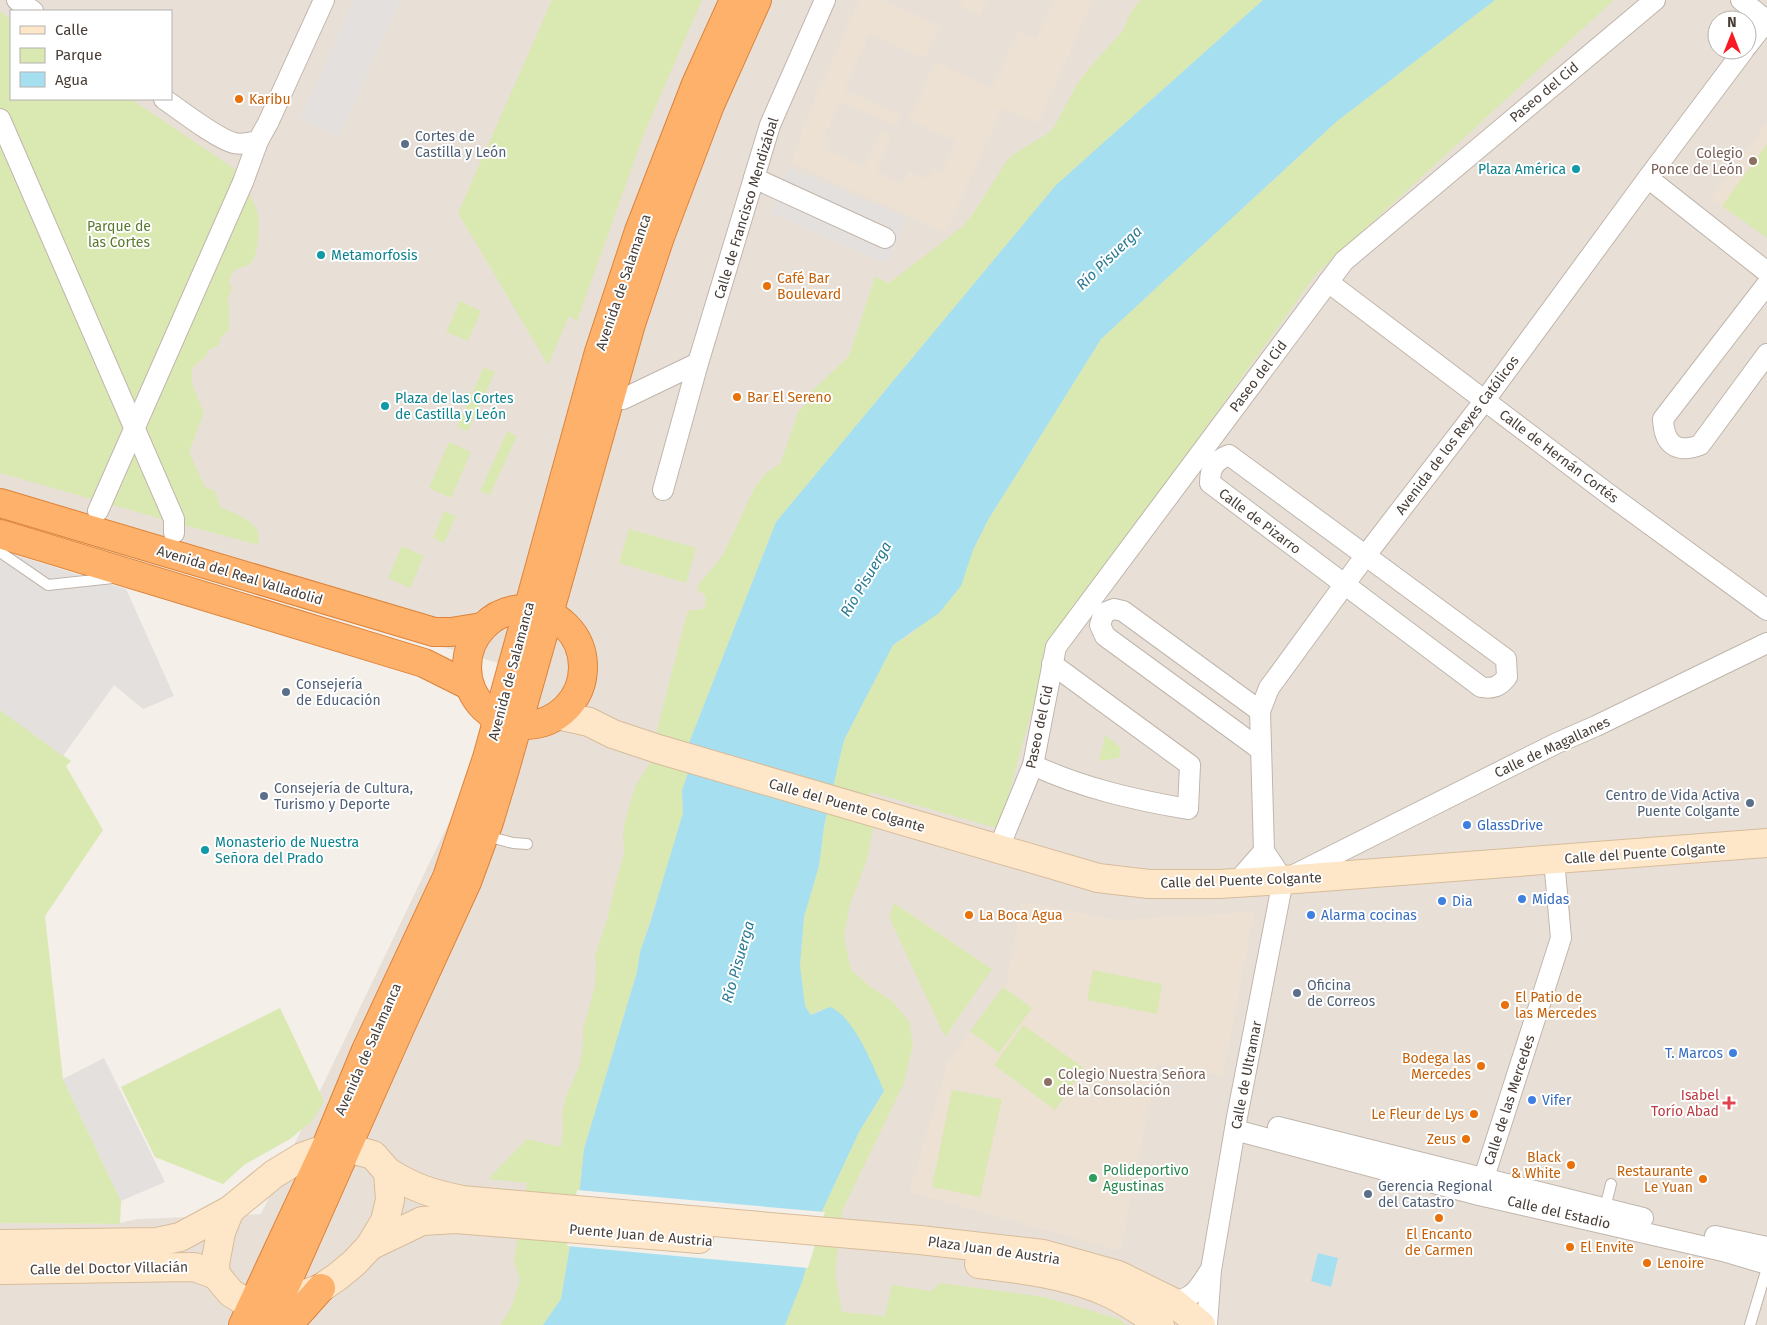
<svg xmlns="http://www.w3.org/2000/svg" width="1767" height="1325" font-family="'Fira Sans',sans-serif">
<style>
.residential{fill:#e8e0d7;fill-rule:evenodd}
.education{fill:#ede1d3}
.green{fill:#dae8b2}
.parking{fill:#e3e0de}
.water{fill:#a6e0f0}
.pier{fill:#f4efe9}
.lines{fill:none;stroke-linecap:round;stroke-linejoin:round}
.lane-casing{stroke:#c0b5ab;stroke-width:12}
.street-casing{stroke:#c0b5ab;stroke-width:22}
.secondary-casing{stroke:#d7bc9b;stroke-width:30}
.highway-casing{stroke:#dd833a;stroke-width:30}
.lane{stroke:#fff;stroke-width:10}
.street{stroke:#fff;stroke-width:20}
.secondary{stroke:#fee7c9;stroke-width:28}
.highway{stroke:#fdb16b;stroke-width:28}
.food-dot{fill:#e8710a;stroke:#fff;stroke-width:2}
.service-dot{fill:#5c6f8a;stroke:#fff;stroke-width:2}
.education-dot{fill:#8d6e63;stroke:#fff;stroke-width:2}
.culture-dot{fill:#0f9aa8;stroke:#fff;stroke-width:2}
.shop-dot{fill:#3f7fe0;stroke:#fff;stroke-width:2}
.health-dot{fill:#e0444e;stroke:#fff;stroke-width:2}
.leisure-dot{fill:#2e9e5b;stroke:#fff;stroke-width:2}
.labels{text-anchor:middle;stroke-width:4;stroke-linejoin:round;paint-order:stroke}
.street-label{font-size:14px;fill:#483e37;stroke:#fff}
.food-label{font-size:14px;fill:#c56008;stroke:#fff;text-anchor:start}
.service-label{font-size:14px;fill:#4e5e75;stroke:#fff;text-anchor:start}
.education-label{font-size:14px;fill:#785e54;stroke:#fff;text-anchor:end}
.culture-label{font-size:14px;fill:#0d838f;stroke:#fff;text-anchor:start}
.park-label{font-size:14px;fill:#587a2a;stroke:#fff}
.shop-label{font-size:14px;fill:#366cbe;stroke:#fff;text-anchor:start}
.health-label{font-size:14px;fill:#be3a42;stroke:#fff;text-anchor:end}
.leisure-label{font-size:14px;fill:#27864d;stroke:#fff;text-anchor:start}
.water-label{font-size:15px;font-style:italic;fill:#2a7b93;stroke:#fff}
</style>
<rect width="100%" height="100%" fill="#f4efe9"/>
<!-- residential -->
<path class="residential" d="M0 0H1767V1325H0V1223L114 1224 138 1219 261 1214 522 670 0 518ZM11 11H171V99H11ZM1717 20H1747V50H1717Z"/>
<!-- education -->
<g class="education">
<path d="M859 0H884L940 26 925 58 870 34 844 90 901 115 896 126 840 101 824 137 829 140 825 149 864 167 881 131 891 136 876 171 903 184 909 171 928 180 933 168 942 172 956 141 909 120 935 62 992 88 1018 31 1036 40 1054 0H1093L1038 123 1002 108 946 233 792 163 808 114Z"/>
<path d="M963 0H987L980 15 960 6Z"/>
<path d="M1767 123V238L1711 198Z"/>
<path d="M1021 902 1117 920 1254 912 1223 1076 1157 1064 1121 1251 909 1192 948 1062 1007 982Z"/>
</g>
<!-- green -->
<g class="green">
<path d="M552 0H702L645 131 577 321 569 316 548 365 458 213Z"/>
<path d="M1140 0H1263L1056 185 776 522 687 748 688 773 682 790 683 813 677 838 645 936 637 967V972L584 1149 580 1187 561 1299 543 1325H500L511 1308 520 1280 514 1260 527 1183 488 1179 527 1139 561 1147 563 1130 562 1113 565 1099 580 1064 583 1043V1029L595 986 596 964 595 956 608 916 616 881 624 853 623 834 625 821 635 787 651 761 659 739 657 730 687 613 690 610H699L705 607 706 598 703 593 697 591 698 585 723 555 755 487 766 473 780 464 799 410C807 406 810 400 812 391L849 356 875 277 889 283 962 227 972 215 1008 159 1020 150 1047 134 1054 127 1077 84 1090 67 1122 32 1131 12Z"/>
<path d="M1495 0H1614L1316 274 1050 645 999 829 871 792 867 800 874 823 867 860 850 904 844 935 847 951 851 970 871 987 892 1001 909 1021 913 1044 904 1083 842 1211 835 1274 842 1312 885 1316 892 1285 932 1291 940 1283 1044 1297 1119 1319 1126 1325H785L802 1282 823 1209 859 1132 884 1091 821 1009 811 1015 805 1006 800 965 804 917 819 866 824 826 844 740 893 645 913 633 973 550 988 520 1101 339 1336 122Z"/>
<path d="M0 11 11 19V99H131L245 176 243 182C248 192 255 204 258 214 260 224 258 258 251 263 240 272 234 263 229 282L232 288 227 300C232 309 227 319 230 329L221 337 218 346 208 350 206 356 192 368V383L204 413 189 452 205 487 215 491 220 507C232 512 252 519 258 532 259 536 259 541 259 545L176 523 0 473Z"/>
<path d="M1767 144V238L1722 206Z"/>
<path d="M460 301 481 311 468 341 446 332Z"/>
<path d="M484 367 495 372 468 431 457 427Z"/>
<path d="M507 431 517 436 490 495 480 491Z"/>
<path d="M449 442 471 452 451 498 429 488Z"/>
<path d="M444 511 456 516 444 543 433 538Z"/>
<path d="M629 529 696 548 686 583 619 563Z"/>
<path d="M402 546 424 556 410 588 388 578Z"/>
<path d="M0 710 71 761 66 766 103 830 45 916 63 1079 121 1201 120 1224 0 1223Z"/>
<path d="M1105 735 1121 748 1119 758 1099 761Z"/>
<path d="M894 903 992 969 945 1037 889 917Z"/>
<path d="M1093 970 1162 984 1157 1014 1087 1000Z"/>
<path d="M1003 987 1032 1008 999 1053 970 1031Z"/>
<path d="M280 1008 324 1101 312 1121 290 1139 244 1165 223 1184 155 1157 121 1087Z"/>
<path d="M1023 1025 1084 1068 1055 1110 994 1065Z"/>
<path d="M952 1090 1002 1099 980 1197 932 1187Z"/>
</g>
<!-- parking -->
<g class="parking">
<path d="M354 0H400L339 136 300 120Z"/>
<path d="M789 168 906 218 887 263 770 213Z"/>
<path d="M0 554 15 555 126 589 174 696 143 709 114 685 63 756 0 710Z"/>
<path d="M104 1058 165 1182 121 1201 63 1079Z"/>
</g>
<!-- water -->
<g class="water">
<path d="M1263 0H1495L1336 122 1101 339 988 520 973 550 961 586 939 613 893 645 844 740 824 826 819 866 804 917 800 965 805 1006 811 1015 830 1007C854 1016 874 1068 884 1091L859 1132 823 1209 802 1282 785 1325H543L561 1299 580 1187 584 1149 637 972 640 952 650 923 683 813 682 790 688 773 687 748 776 522 1056 185Z"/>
<path d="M1318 1253 1338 1258 1331 1287 1311 1281Z"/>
</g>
<!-- pier -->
<path class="pier" d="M577 1190 825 1212 808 1268 567 1246Z"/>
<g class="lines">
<defs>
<g id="lane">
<path d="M0 552 48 585 113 578"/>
<path d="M494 838 513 843 527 844"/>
<path d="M1605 1208 1611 1184"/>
<path d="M1750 1325 1767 1268"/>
</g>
<g id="street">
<path d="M17 0 33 11"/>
<path d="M1741 0 1766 20"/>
<path d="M1747 46 1767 20"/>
<path d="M164 99C180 110 217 139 234 143 242 145 250 143 258 141L268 123 324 0"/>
<path d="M0 119 174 519V533"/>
<path d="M754 178 885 238"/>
<path d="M1648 178 1767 272"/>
<path d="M1328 282 1607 493 1767 610"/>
<path d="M1767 284 1663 419C1664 444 1676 454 1700 445L1767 354"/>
<path d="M623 399 698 363"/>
<path d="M1229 455 1506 659 1507 677C1499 687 1493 689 1481 687L1210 483C1210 468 1214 461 1229 455Z"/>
<path d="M663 490 698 363 770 125 825 0"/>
<path d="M98 511 243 182 258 141"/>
<path d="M1260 711 1123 611 1114 609 1104 613 1100 625 1105 636 1261 750"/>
<path d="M1033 765C1082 788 1135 800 1188 809L1190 765 1052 664"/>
<path d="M998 850 1033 765 1056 647 1344 261 1655 0"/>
<path d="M1294 875 1557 743 1596 726 1767 643"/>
<path d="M1283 880 1264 851 1260 711 1269 688 1366 555 1485 400 1648 178 1744 50"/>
<path d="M1236 883 1264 851"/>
<path d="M1278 1127 1643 1218"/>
<path d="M1235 1130 1479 1195 1723 1251 1767 1264"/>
<path d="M1480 1190 1561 938 1554 860"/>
<path d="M1715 1236 1767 1247"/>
<path d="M1173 1302C1194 1298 1199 1288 1209 1272"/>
<path d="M1207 1325 1211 1270 1237 1117 1283 880"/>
</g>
<g id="secondary">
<path d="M558 715 589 722 613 734 658 749 1098 878 1149 884H1219L1283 880 1767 843"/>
<path d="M347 1148 373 1155 388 1172 390 1200 385 1221 370 1246 354 1263 337 1277 321 1288 278 1304 252 1306 231 1293 216 1275 215 1264 221 1232 230 1210 274 1174 302 1157 325 1149Z"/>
<path d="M388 1172C416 1189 430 1193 462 1200L920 1240 1043 1254 1118 1275 1173 1302 1201 1325"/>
<path d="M0 1244 157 1242 180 1237 230 1210"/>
<path d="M370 1246 422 1221 456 1219 699 1239"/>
<path d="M979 1264C1022 1269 1071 1275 1111 1294 1129 1303 1145 1314 1160 1325"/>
<path d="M0 1270 194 1267 216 1275"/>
</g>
<g id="highway">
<path d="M0 503 434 632H451L482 627"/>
<path d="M0 534 424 663 470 686"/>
<circle cx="525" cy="667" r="58"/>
<path d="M243 1325 325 1149 366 1050 447 877 487 758 599 352 639 231 696 84 734 0"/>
<path d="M268 1325 400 1028 467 882 489 822 505 769 631 324 660 237 710 105 757 0"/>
<path d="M288 1325 321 1288"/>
</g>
</defs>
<!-- lane casing -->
<use href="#lane" class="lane-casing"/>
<!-- street casing -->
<use href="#street" class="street-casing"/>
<!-- secondary casing -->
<use href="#secondary" class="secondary-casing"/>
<!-- highway casing -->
<use href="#highway" class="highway-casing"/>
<!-- lane -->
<use href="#lane" class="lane"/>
<!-- street -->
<use href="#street" class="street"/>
<!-- secondary -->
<use href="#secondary" class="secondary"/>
<!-- highway -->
<use href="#highway" class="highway"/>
</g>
<!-- markers -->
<g class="food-dot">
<circle cx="239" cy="99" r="5"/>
<circle cx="767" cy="286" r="5"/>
<circle cx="737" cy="397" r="5"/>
<circle cx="969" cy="915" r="5"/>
<circle cx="1505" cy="1005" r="5"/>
<circle cx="1481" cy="1066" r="5"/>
<circle cx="1474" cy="1114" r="5"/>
<circle cx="1466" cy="1139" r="5"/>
<circle cx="1571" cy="1165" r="5"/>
<circle cx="1703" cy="1179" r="5"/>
<circle cx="1439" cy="1218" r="5"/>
<circle cx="1570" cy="1247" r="5"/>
<circle cx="1647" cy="1263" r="5"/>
</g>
<g class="service-dot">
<circle cx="405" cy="144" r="5"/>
<circle cx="286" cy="692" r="5"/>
<circle cx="264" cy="796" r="5"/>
<circle cx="1750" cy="803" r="5"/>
<circle cx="1297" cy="993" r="5"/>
<circle cx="1368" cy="1194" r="5"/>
</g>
<g class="education-dot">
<circle cx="1753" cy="161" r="5"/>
<circle cx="1048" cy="1082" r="5"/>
</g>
<g class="culture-dot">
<circle cx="1576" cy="169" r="5"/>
<circle cx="321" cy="255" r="5"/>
<circle cx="385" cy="406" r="5"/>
<circle cx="205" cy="850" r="5"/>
</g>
<g class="shop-dot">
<circle cx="1467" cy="825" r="5"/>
<circle cx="1522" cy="899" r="5"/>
<circle cx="1442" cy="901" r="5"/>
<circle cx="1311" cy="915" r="5"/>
<circle cx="1733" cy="1053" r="5"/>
<circle cx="1532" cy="1100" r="5"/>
</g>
<path class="health-dot" d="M1726.5 1095.5h5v5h5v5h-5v5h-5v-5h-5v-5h5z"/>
<circle class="leisure-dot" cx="1093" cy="1178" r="5"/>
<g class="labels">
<!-- street labels -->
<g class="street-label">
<text transform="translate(1544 92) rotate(-40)" y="5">Paseo del Cid</text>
<text transform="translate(746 208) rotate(-73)" y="5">Calle de Francisco Mendizábal</text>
<text transform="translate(623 282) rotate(-71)" y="5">Avenida de Salamanca</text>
<text transform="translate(1258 376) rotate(-53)" y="5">Paseo del Cid</text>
<text transform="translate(1457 435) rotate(-53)" y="5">Avenida de los Reyes Católicos</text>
<text transform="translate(1559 456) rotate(37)" y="5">Calle de Hernán Cortés</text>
<text transform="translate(1260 521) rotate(37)" y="5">Calle de Pizarro</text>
<text transform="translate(240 575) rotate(17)" y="5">Avenida del Real Valladolid</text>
<text transform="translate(511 671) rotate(-75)" y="5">Avenida de Salamanca</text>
<text transform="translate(1039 727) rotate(-78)" y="5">Paseo del Cid</text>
<text transform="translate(1552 747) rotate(-25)" y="5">Calle de Magallanes</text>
<text transform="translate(847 805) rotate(16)" y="5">Calle del Puente Colgante</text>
<text transform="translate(1645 853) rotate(-4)" y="5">Calle del Puente Colgante</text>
<text transform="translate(1241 880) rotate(-2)" y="5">Calle del Puente Colgante</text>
<text transform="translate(368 1049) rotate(-66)" y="5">Avenida de Salamanca</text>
<text transform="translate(1246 1075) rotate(-79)" y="5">Calle de Ultramar</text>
<text transform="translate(1509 1100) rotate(-72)" y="5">Calle de las Mercedes</text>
<text transform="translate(1559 1212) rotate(13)" y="5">Calle del Estadio</text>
<text transform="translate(641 1235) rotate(5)" y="5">Puente Juan de Austria</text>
<text transform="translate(994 1250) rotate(8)" y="5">Plaza Juan de Austria</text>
<text transform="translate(109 1268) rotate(-1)" y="5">Calle del Doctor Villacián</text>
</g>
<!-- food labels -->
<g class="food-label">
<text x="249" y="104">Karibu</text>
<text x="777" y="283">Café Bar<tspan x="777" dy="16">Boulevard</tspan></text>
<text x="747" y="402">Bar El Sereno</text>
<text x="979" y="920">La Boca Agua</text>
<text x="1515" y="1002">El Patio de<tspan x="1515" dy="16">las Mercedes</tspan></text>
<text x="1471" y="1063" text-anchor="end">Bodega las<tspan x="1471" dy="16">Mercedes</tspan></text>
<text x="1464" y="1119" text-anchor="end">Le Fleur de Lys</text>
<text x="1456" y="1144" text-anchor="end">Zeus</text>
<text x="1561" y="1162" text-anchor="end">Black<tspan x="1561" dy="16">&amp; White</tspan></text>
<text x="1693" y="1176" text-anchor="end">Restaurante<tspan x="1693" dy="16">Le Yuan</tspan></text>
<text x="1439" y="1239" text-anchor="middle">El Encanto<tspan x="1439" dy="16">de Carmen</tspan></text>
<text x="1580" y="1252">El Envite</text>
<text x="1657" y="1268">Lenoire</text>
</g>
<!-- service labels -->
<g class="service-label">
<text x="415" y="141">Cortes de<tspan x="415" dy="16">Castilla y León</tspan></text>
<text x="296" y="689">Consejería<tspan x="296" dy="16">de Educación</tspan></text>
<text x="274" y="793">Consejería de Cultura,<tspan x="274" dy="16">Turismo y Deporte</tspan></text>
<text x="1740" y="800" text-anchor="end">Centro de Vida Activa<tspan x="1740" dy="16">Puente Colgante</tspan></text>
<text x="1307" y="990">Oficina<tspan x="1307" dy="16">de Correos</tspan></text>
<text x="1378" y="1191">Gerencia Regional<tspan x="1378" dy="16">del Catastro</tspan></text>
</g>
<!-- education labels -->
<g class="education-label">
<text x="1743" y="158">Colegio<tspan x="1743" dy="16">Ponce de León</tspan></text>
<text x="1058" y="1079" text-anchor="start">Colegio Nuestra Señora<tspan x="1058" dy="16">de la Consolación</tspan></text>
</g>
<!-- culture labels -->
<g class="culture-label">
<text x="1566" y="174" text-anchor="end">Plaza América</text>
<text x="331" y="260">Metamorfosis</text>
<text x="395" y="403">Plaza de las Cortes<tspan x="395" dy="16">de Castilla y León</tspan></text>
<text x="215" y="847">Monasterio de Nuestra<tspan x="215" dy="16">Señora del Prado</tspan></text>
</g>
<!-- park labels -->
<g class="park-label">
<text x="119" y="231">Parque de<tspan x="119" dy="16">las Cortes</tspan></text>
</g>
<!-- shop labels -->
<g class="shop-label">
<text x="1477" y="830">GlassDrive</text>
<text x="1532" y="904">Midas</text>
<text x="1452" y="906">Dia</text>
<text x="1321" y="920">Alarma cocinas</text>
<text x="1723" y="1058" text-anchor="end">T. Marcos</text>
<text x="1542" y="1105">Vifer</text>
</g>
<!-- health labels -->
<g class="health-label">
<text x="1719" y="1100">Isabel<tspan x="1719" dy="16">Torío Abad</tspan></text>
</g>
<!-- leisure labels -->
<g class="leisure-label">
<text x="1103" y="1175">Polideportivo<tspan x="1103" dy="16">Agustinas</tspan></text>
</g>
<!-- water labels -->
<g class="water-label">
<text transform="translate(1109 258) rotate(-44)" y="5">Río Pisuerga</text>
<text transform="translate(866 579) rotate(-59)" y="5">Río Pisuerga</text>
<text transform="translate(738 962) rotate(-74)" y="5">Río Pisuerga</text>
</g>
</g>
<!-- legend -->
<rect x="10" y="10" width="162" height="90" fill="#ffffff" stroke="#b6b2af"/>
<rect x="20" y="26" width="25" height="8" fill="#fee7c9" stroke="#b6b2af"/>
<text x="55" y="35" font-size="15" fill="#483e37">Calle</text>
<rect x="20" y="48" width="25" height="15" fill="#dae8b2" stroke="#b6b2af"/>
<text x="55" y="60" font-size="15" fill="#483e37">Parque</text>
<rect x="20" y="72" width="25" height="15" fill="#a6e0f0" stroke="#b6b2af"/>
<text x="55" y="85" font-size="15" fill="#483e37">Agua</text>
<!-- north arrow -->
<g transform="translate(1732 35)"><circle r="24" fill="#ffffff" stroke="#b6b2af"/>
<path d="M0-4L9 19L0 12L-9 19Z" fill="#f91b24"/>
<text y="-8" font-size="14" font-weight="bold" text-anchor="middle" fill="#483e37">N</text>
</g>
</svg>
